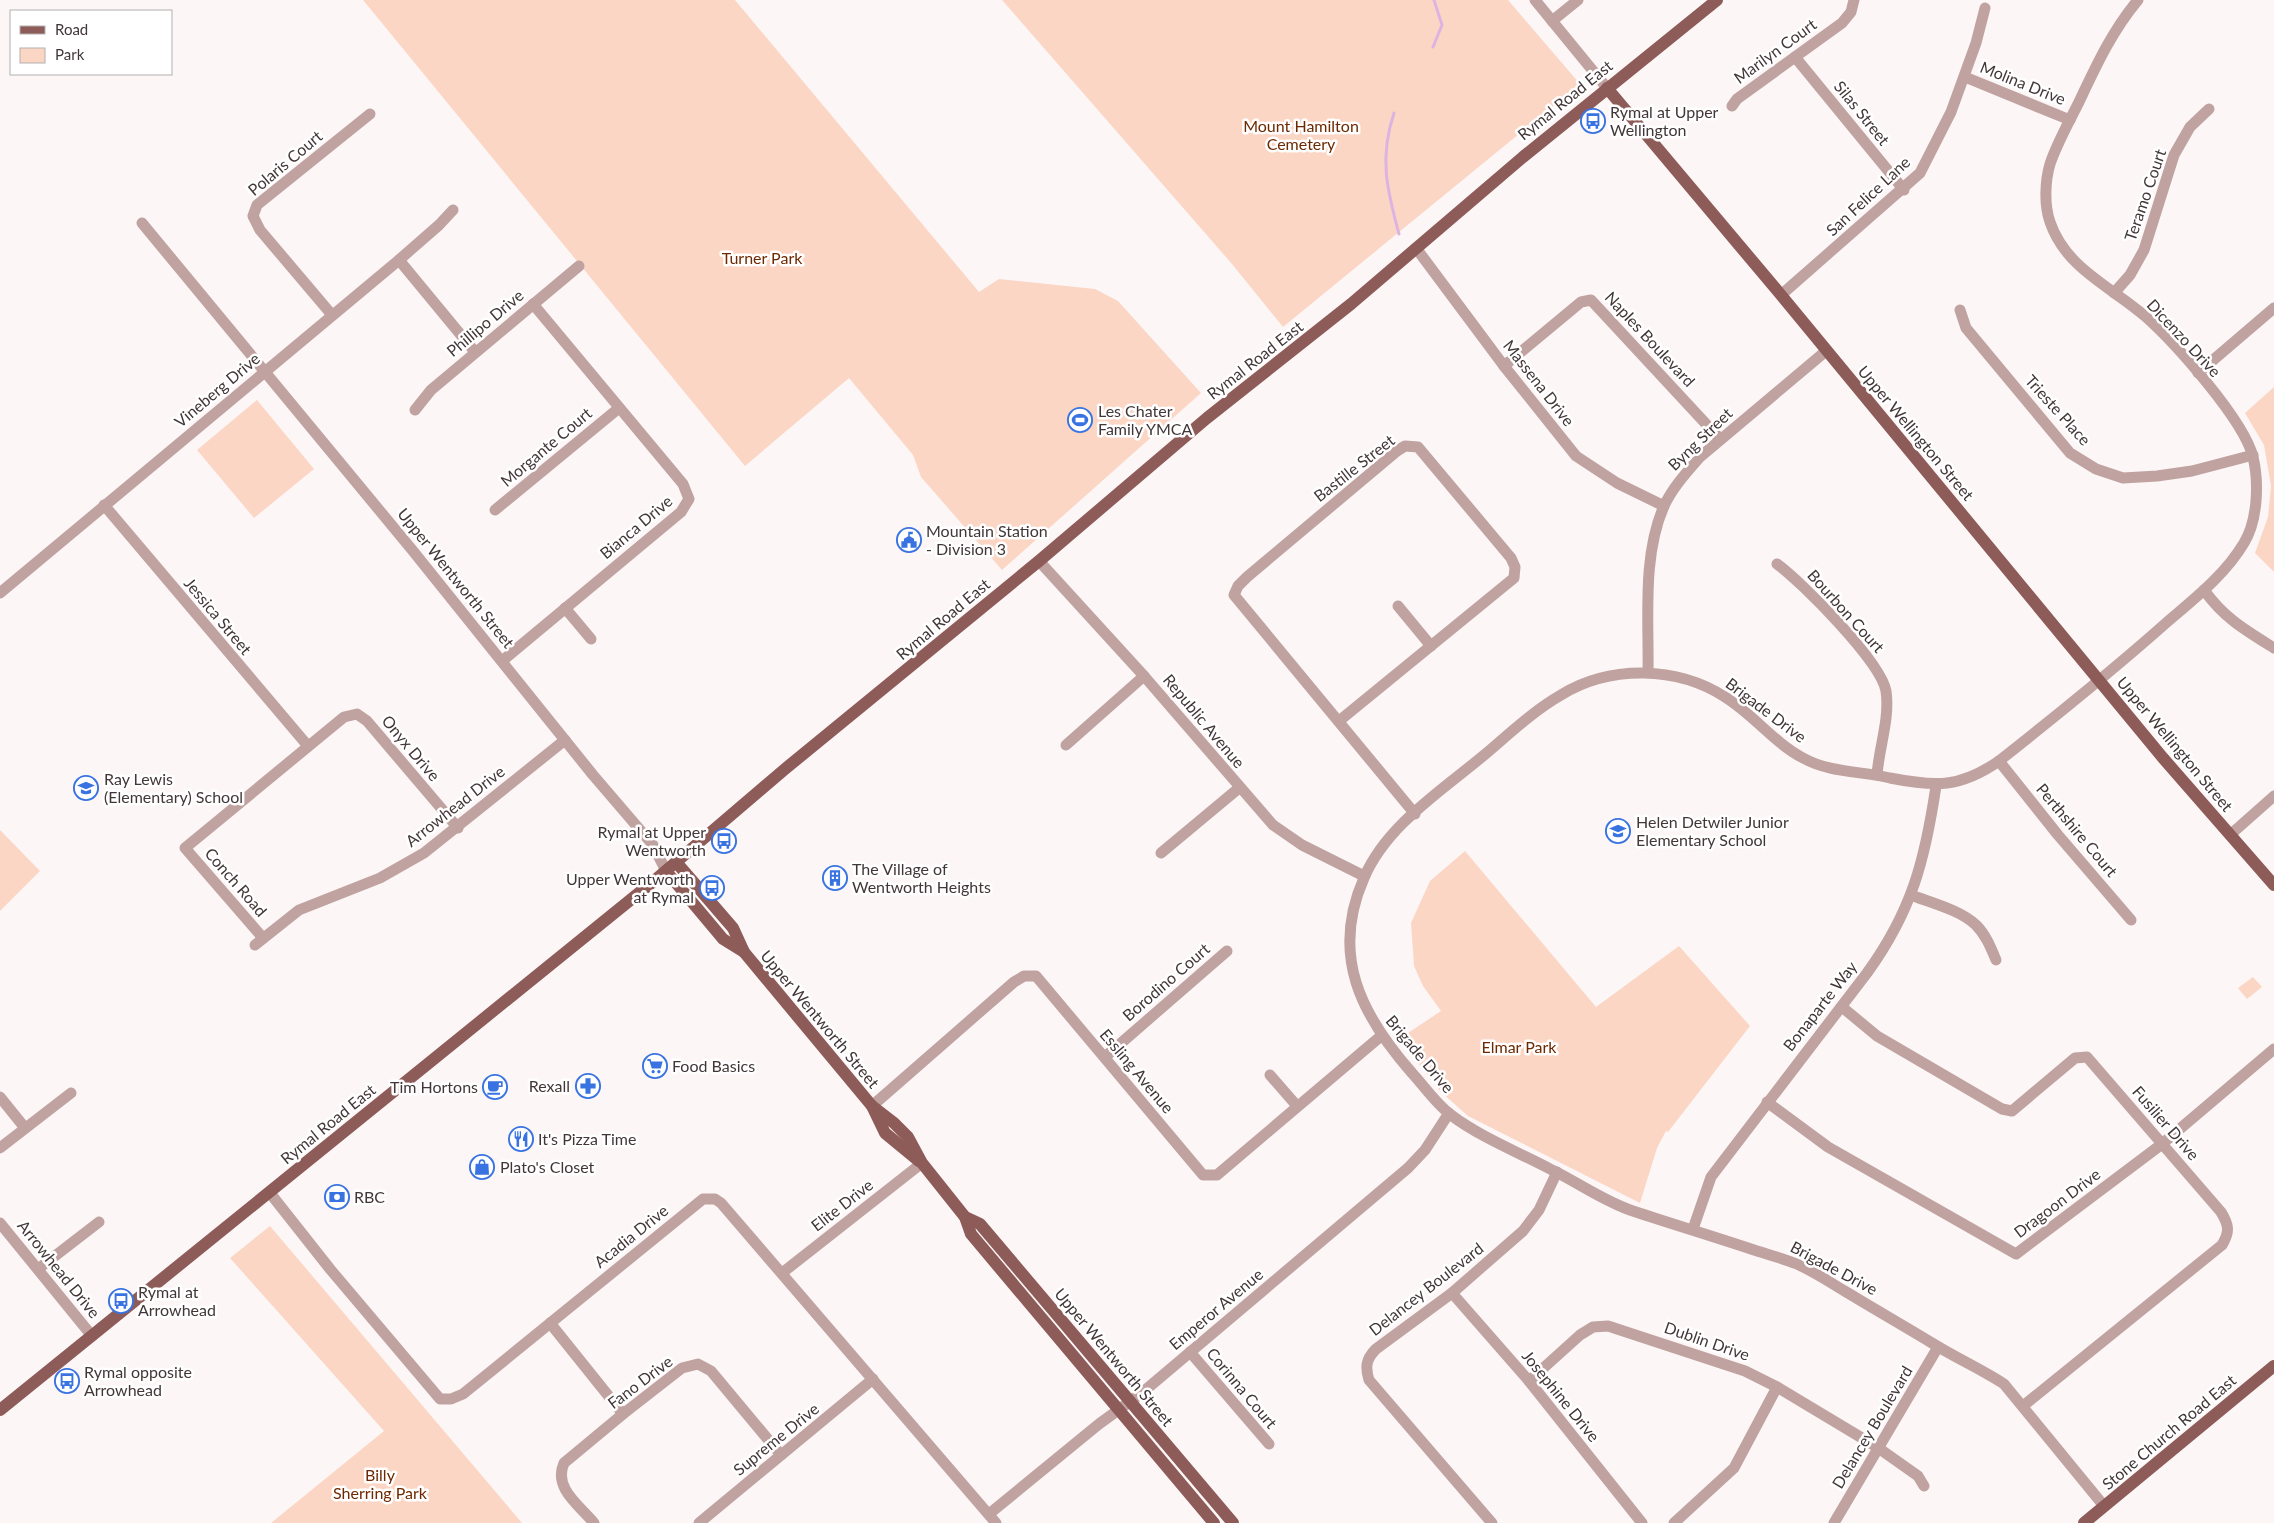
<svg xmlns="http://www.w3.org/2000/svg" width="2274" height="1523" font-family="Lato,sans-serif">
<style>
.green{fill:#fcd6c4}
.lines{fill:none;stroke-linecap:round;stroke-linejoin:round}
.stream{stroke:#ddb4e1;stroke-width:3}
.minor{stroke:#c0a3a0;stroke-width:11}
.major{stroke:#8e5c58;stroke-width:12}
.labels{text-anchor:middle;stroke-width:5;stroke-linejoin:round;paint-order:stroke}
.street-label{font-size:16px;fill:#423638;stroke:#fff}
.poi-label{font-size:16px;fill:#423638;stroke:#fff;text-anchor:start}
.park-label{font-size:16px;fill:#6d2900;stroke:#fff}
</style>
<rect width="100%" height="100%" fill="#fcf6f7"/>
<!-- green -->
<g class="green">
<path d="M363 0H735L979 292 999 279 1095 289 1118 301 1201 393 1002 570 921 477 913 455 849 378 745 466Z"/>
<path d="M1002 0H1508L1580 84 1283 327 1232 264Z"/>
<path d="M2274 387V572L2255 553 2268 517 2271 486 2264 445 2245 413Z"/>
<path d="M257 400 314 469 254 518 197 450Z"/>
<path d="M0 830 40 871 0 911Z"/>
<path d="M1465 851 1596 1007 1679 946 1750 1026 1668 1132 1666 1131 1657 1148 1640 1203 1468 1116 1441 1092 1399 1039 1441 1011 1423 986 1414 966 1411 923 1430 881Z"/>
<path d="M2253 977 2262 987 2247 999 2238 988Z"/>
<path d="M270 1226 522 1523H271L384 1431 230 1258Z"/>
</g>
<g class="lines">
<!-- stream -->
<g class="stream">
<path d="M1433 47 1442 25 1434 0"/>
<path d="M1394 113C1379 158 1387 190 1399 234"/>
</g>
<!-- minor -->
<g class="minor">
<path d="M1535 0 1607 88"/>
<path d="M1552 21 1578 0"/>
<path d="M1795 57 1904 190"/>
<path d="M1965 77 2070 120"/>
<path d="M1732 106 1737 99 1842 23 1851 12 1854 0"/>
<path d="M142 223 413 551 593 775 653 845 666 871"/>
<path d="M1416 248 1504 366 1576 456 1617 483 1664 506"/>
<path d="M399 260 475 352"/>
<path d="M2114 293 2130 275 2144 250 2174 155 2190 127 2209 109"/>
<path d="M1781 295 1920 173 1951 112 1976 43 1985 8"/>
<path d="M1960 310 1966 328 2070 453 2096 469 2123 478 2157 476 2192 471 2253 455"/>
<path d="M332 315 260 230 253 216 257 205 370 114"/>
<path d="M1504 366 1581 302 1591 300 1720 439"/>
<path d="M2198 373 2274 308"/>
<path d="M415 410 431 390 579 266"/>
<path d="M104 505 308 746"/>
<path d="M495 510 619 408"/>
<path d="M1039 561 1144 676 1273 825 1302 845 1364 876"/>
<path d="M1777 564C1802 582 1881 662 1886 691 1890 719 1879 747 1877 775"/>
<path d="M2204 590C2224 618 2245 630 2274 648"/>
<path d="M0 593 399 260 439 225 453 210"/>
<path d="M1398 606 1431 646"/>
<path d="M565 608 591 639"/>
<path d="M502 661 681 512 689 499 683 484 533 304"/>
<path d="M1648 672C1649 619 1642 556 1664 506 1673 487 1687 472 1700 457L1826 351"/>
<path d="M1339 721 1514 578 1515 567 1511 558 1418 447 1405 446 1397 451 1247 577 1238 586 1234 595 1415 814"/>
<path d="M1066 745 1144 676"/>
<path d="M1999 761 2058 835 2131 920"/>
<path d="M2230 835 2274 796"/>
<path d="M1161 853 1239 788"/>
<path d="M1911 895C1932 903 1960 910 1976 925 1986 935 1991 948 1996 960"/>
<path d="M263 938 185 848 344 717 357 714 367 721 458 828"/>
<path d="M255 945 299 910 380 878 424 853 565 740"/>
<path d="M1842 1007 1877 1036 2002 1109 2012 1111 2075 1058 2087 1057 2221 1212C2229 1225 2230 1232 2222 1245L2023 1406"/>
<path d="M1105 1057 1227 951"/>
<path d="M1270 1075 1297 1106"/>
<path d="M0 1097 25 1128"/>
<path d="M1767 1102 1828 1147 2016 1254 2162 1144 2274 1049"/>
<path d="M872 1106 1014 982 1024 976H1036L1203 1175H1217L1381 1036"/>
<path d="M0 1148 71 1093"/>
<path d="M270 1193 330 1269 440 1399H451L463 1394 703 1199H715L721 1203 996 1523"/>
<path d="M0 1223 92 1336"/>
<path d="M1693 1229 1711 1177 1867 973C1912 911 1925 860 1936 786"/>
<path d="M38 1269 99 1222"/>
<path d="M782 1273 922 1163"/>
<path d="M1452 1293 1529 1381 1642 1523"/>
<path d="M550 1323 623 1414"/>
<path d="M1190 1352 1269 1444"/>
<path d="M1529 1381 1580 1335 1593 1327 1608 1326 1745 1371 1777 1387 1877 1447 1918 1476 1924 1486"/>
<path d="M2104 1506 2004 1384C1981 1369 1956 1358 1932 1343 1904 1326 1876 1310 1848 1293 1831 1283 1815 1272 1797 1264 1782 1258 1766 1254 1751 1249 1712 1236 1672 1224 1633 1211 1605 1202 1579 1183 1552 1170 1520 1153 1480 1137 1451 1115 1436 1104 1424 1086 1412 1073 1361 1015 1330 955 1364 878 1386 826 1441 791 1483 756 1508 735 1533 711 1561 695 1610 665 1677 666 1725 697 1753 714 1773 742 1803 758 1830 773 1861 771 1890 778 1936 787 1960 788 1999 761 2056 716 2112 671 2166 623 2194 599 2225 575 2244 543 2258 520 2259 482 2253 457 2244 420 2175 343 2146 317 2112 287 2066 269 2050 222 2044 205 2045 181 2050 164 2057 143 2069 122 2079 102 2096 66 2112 31 2138 0"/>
<path d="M989 1514 1099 1424 1143 1392 1408 1168 1425 1150 1449 1113"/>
<path d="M594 1523C579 1505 553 1488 564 1463L623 1414 682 1368 698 1364 711 1371 781 1455"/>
<path d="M699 1523 873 1379"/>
<path d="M1492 1523 1369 1380C1365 1367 1366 1359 1376 1349L1452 1293 1523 1231 1539 1210 1557 1172"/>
<path d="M1674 1523 1734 1468 1777 1387"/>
<path d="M1834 1523 1938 1347"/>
</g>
<!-- major -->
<g class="major">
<path d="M1607 88 1781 295 2163 758 2274 885"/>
<path d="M676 862 733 928 744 952 872 1106 885 1133 919 1161"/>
<path d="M666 871 723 939 744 952"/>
<path d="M872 1106 894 1123 908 1137 922 1163 965 1217 971 1234 1214 1523"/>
<path d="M965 1217 980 1224 1233 1523"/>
<path d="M0 1410 655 880 785 769 1039 561 1207 418 1351 304 1523 157 1717 0"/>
<path d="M2084 1523 2274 1366"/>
</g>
</g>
<!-- icons -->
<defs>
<symbol id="bus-ring" viewBox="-11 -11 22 22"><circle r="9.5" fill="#fff" stroke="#3973e2" stroke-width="1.5"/><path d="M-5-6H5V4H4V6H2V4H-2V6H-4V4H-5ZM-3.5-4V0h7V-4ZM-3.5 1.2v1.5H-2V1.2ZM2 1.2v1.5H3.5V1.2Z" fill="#3973e2"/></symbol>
<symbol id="stadium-ring" viewBox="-11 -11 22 22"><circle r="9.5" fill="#fff" stroke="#3973e2" stroke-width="1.5"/><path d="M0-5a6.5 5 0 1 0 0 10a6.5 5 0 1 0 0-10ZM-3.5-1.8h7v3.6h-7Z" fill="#3973e2"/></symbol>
<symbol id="civic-ring" viewBox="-11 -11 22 22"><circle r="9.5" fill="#fff" stroke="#3973e2" stroke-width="1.5"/><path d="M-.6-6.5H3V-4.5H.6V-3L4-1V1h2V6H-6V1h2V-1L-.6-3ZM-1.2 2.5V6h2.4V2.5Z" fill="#3973e2"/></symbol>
<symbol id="school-ring" viewBox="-11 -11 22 22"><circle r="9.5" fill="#fff" stroke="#3973e2" stroke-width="1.5"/><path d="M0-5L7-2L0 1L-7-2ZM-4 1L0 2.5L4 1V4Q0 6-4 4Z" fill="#3973e2"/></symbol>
<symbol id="building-ring" viewBox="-11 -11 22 22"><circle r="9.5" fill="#fff" stroke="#3973e2" stroke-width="1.5"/><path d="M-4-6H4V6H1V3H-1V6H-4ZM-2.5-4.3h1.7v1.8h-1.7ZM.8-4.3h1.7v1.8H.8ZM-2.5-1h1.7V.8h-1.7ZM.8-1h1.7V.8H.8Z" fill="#3973e2"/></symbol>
<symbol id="supermarket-ring" viewBox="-11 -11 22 22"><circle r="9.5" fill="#fff" stroke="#3973e2" stroke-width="1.5"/><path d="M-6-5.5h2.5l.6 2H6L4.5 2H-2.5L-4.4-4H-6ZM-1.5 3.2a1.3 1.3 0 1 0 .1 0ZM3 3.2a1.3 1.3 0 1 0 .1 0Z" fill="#3973e2"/></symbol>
<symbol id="pharmacy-ring" viewBox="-11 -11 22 22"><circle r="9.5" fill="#fff" stroke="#3973e2" stroke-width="1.5"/><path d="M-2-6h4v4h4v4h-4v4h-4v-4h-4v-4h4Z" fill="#3973e2"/></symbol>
<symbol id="cafe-ring" viewBox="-11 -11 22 22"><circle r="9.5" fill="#fff" stroke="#3973e2" stroke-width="1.5"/><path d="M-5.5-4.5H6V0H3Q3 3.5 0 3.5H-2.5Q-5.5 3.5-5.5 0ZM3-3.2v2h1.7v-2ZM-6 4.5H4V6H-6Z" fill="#3973e2"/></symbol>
<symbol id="restaurant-ring" viewBox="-11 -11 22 22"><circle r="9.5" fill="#fff" stroke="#3973e2" stroke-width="1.5"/><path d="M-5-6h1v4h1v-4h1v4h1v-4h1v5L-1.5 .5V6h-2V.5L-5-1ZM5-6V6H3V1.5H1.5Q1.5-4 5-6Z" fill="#3973e2"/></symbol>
<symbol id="shop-ring" viewBox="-11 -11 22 22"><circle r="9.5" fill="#fff" stroke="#3973e2" stroke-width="1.5"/><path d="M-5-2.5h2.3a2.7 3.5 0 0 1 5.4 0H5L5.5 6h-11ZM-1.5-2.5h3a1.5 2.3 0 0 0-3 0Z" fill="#3973e2"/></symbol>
<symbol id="bank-ring" viewBox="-11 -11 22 22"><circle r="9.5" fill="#fff" stroke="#3973e2" stroke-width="1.5"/><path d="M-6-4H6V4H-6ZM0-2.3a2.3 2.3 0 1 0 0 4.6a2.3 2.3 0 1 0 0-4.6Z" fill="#3973e2"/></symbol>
</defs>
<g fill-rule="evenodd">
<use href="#bus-ring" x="1579" y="107" width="28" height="28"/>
<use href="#stadium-ring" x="1066" y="406" width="28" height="28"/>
<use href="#civic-ring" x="895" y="526" width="28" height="28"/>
<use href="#school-ring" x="72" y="774" width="28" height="28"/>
<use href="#school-ring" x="1604" y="817" width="28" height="28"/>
<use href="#bus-ring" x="710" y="827" width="28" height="28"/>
<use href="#building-ring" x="821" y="864" width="28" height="28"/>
<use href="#bus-ring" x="698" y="874" width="28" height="28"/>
<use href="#supermarket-ring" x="641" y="1052" width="28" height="28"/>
<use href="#pharmacy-ring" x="574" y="1072" width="28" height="28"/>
<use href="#cafe-ring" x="481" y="1073" width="28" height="28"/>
<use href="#restaurant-ring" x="507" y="1125" width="28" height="28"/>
<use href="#shop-ring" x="468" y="1153" width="28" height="28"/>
<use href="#bank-ring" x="323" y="1183" width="28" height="28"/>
<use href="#bus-ring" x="107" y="1287" width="28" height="28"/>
<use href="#bus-ring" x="53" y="1367" width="28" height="28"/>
</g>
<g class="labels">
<!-- street labels -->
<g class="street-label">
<text transform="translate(1775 51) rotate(-36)" y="6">Marilyn Court</text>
<text transform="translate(2023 83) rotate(22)" y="6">Molina Drive</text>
<text transform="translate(1565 100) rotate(-39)" y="6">Rymal Road East</text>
<text transform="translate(1862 113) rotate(51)" y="6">Silas Street</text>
<text transform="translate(285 163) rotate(-40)" y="6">Polaris Court</text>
<text transform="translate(2145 195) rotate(-71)" y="6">Teramo Court</text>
<text transform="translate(1868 196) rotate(-43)" y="6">San Felice Lane</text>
<text transform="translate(485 323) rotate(-40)" y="6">Phillipo Drive</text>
<text transform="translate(2184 338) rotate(47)" y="6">Dicenzo Drive</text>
<text transform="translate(1650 339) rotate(47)" y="6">Naples Boulevard</text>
<text transform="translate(1255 360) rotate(-38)" y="6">Rymal Road East</text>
<text transform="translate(1539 383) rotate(52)" y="6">Massena Drive</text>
<text transform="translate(217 390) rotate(-40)" y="6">Vineberg Drive</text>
<text transform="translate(2058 410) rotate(48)" y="6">Trieste Place</text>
<text transform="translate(1916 433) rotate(50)" y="6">Upper Wellington Street</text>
<text transform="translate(1700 439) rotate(-44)" y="6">Byng Street</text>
<text transform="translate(546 447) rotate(-40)" y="6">Morgante Court</text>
<text transform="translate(1354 468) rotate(-38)" y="6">Bastille Street</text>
<text transform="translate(636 527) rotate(-40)" y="6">Bianca Drive</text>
<text transform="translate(456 578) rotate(51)" y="6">Upper Wentworth Street</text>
<text transform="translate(1846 611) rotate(48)" y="6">Bourbon Court</text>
<text transform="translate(218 616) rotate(50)" y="6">Jessica Street</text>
<text transform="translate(943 619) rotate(-40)" y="6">Rymal Road East</text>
<text transform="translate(1766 710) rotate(37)" y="6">Brigade Drive</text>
<text transform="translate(1204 721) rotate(50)" y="6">Republic Avenue</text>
<text transform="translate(2175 744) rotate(50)" y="6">Upper Wellington Street</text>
<text transform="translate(411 748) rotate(50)" y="6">Onyx Drive</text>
<text transform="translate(455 806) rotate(-38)" y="6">Arrowhead Drive</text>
<text transform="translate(2077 830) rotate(50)" y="6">Perthshire Court</text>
<text transform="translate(236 882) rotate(49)" y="6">Conch Road</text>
<text transform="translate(1166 982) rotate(-41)" y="6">Borodino Court</text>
<text transform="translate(1820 1006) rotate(-52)" y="6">Bonaparte Way</text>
<text transform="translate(820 1019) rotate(50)" y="6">Upper Wentworth Street</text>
<text transform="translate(1420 1054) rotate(50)" y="6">Brigade Drive</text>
<text transform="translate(1137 1071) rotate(50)" y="6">Essling Avenue</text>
<text transform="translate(2166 1123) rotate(49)" y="6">Fusilier Drive</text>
<text transform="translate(328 1124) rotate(-39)" y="6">Rymal Road East</text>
<text transform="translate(2057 1203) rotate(-37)" y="6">Dragoon Drive</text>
<text transform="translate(842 1205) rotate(-38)" y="6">Elite Drive</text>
<text transform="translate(631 1236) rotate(-39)" y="6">Acadia Drive</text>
<text transform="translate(1834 1268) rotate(28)" y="6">Brigade Drive</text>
<text transform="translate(59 1269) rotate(51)" y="6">Arrowhead Drive</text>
<text transform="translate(1426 1289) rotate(-38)" y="6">Delancey Boulevard</text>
<text transform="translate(1216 1309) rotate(-40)" y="6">Emperor Avenue</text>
<text transform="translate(1707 1341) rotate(19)" y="6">Dublin Drive</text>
<text transform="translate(1114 1357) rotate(50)" y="6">Upper Wentworth Street</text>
<text transform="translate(640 1382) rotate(-37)" y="6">Fano Drive</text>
<text transform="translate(1242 1388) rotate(50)" y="6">Corinna Court</text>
<text transform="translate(1561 1396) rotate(51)" y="6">Josephine Drive</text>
<text transform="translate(1872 1427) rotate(-59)" y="6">Delancey Boulevard</text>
<text transform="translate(2169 1432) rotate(-40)" y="6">Stone Church Road East</text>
<text transform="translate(776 1439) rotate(-39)" y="6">Supreme Drive</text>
</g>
<!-- poi labels -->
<g class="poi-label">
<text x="1610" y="118">Rymal at Upper<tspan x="1610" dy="18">Wellington</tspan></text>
<text x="1098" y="417">Les Chater<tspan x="1098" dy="18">Family YMCA</tspan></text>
<text x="926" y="537">Mountain Station<tspan x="926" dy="18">- Division 3</tspan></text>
<text x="104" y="785">Ray Lewis<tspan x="104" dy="18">(Elementary) School</tspan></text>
<text x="1636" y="828">Helen Detwiler Junior<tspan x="1636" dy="18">Elementary School</tspan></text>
<text x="706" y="838" text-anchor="end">Rymal at Upper<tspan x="706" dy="18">Wentworth</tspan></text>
<text x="852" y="875">The Village of<tspan x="852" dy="18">Wentworth Heights</tspan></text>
<text x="694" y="885" text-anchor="end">Upper Wentworth<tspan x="694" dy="18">at Rymal</tspan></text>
<text x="672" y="1072">Food Basics</text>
<text x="570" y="1092" text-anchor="end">Rexall</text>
<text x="478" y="1093" text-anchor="end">Tim Hortons</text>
<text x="538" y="1145">It's Pizza Time</text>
<text x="500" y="1173">Plato's Closet</text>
<text x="354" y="1203">RBC</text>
<text x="138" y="1298">Rymal at<tspan x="138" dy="18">Arrowhead</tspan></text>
<text x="84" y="1378">Rymal opposite<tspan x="84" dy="18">Arrowhead</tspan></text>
</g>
<!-- park labels -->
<g class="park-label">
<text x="1301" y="132">Mount Hamilton<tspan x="1301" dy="18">Cemetery</tspan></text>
<text x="762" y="264">Turner Park</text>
<text x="1519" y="1053">Elmar Park</text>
<text x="380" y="1481">Billy<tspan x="380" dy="18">Sherring Park</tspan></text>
</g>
</g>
<!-- legend -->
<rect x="10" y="10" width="162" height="65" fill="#ffffff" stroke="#b3afaf"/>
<rect x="20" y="26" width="25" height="8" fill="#8e5c58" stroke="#b3afaf"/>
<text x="55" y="35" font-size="15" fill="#423638">Road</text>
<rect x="20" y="48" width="25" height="15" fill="#fcd6c4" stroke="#b3afaf"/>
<text x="55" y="60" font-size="15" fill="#423638">Park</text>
</svg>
